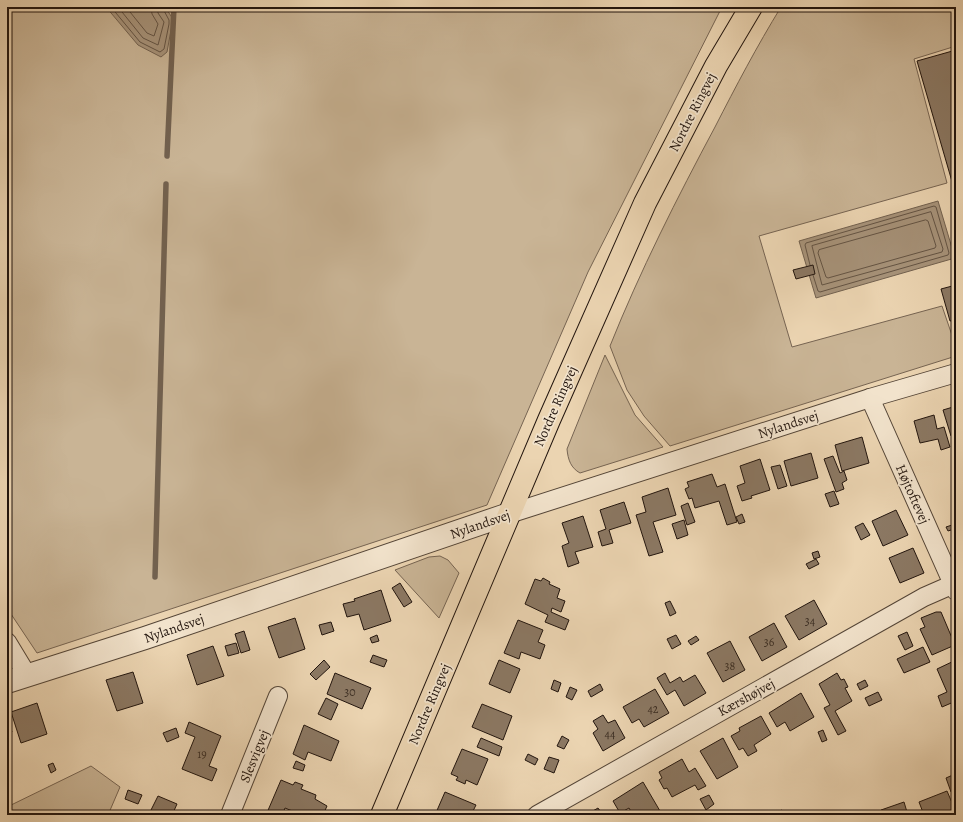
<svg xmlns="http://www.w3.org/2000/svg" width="963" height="822" font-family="Alegreya,serif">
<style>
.green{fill:#c9b495;stroke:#766452}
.water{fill:#a7937a;stroke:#72614f}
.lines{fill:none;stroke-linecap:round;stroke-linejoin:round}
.shore{stroke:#645444;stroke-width:1}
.stream{stroke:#72614f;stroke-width:5.5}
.building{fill:#8b7863;stroke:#22150e}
.minor-casing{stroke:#544537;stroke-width:20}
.tertiary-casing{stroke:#544537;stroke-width:24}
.primary-casing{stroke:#22150e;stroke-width:24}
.minor{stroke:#f2e3cc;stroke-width:18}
.tertiary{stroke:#f2e3cc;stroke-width:22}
.primary{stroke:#ebd4b1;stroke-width:22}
.labels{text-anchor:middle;stroke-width:3.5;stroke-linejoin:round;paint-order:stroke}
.number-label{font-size:12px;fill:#3c2e23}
.street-label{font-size:14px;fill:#22150e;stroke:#f2e3cc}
</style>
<rect width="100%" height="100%" fill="#ebd4b1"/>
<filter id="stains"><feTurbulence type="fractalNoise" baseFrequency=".005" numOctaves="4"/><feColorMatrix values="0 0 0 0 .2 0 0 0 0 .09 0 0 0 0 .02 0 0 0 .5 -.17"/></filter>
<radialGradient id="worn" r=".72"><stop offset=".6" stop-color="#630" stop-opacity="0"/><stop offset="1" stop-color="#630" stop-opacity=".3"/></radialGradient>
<!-- green -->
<g class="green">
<path d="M7 7H722L588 272 487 505 37 653 7 608Z"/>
<path d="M781 7H955L956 46 914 59 947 183 759 236 792 347 942 306 956 347V356L670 446 644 416 627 390 610 346C640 271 677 198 715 127 736 86 757 46 781 7Z"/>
<path d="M605 355 635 415 663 447 580 473C571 468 568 460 567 449Z"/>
<path d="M440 556 448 560 459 573 439 618 395 570 429 557Z"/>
<path d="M91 766 120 787 108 815H7V807Z"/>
</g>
<!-- water -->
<g class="water">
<path d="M106 7H165L173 19 167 52 161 57 138 45Z"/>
<path d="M938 201 955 258 816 298 799 241Z"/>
</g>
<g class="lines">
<!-- shore -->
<g class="shore">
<path d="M111 7 140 42 160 52 164 49 169 24V20L162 7"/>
<path d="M118 7 143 38 158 45 164 22 158 13 157 7"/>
<path d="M126 7 147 33 154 36 158 24 152 14 151 7"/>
<path d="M931 212 943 249 942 252 822 285 812 246Z"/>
<path d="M926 220 928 221 936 246 935 248 828 278 826 277 818 253 819 250Z"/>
<path d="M810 265 805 245 806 243 934 206 936 207 949 253 948 255 820 292 818 291 813 275"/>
</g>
<!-- stream -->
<g class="stream">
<path d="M167 156 174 7"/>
<path d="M155 577 166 184"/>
</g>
</g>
<!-- building -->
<g class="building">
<path d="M956 50V185H953L917 61Z"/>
<path d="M813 265 815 274 796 279 793 270Z"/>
<path d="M956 285V320L950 321 941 289Z"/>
<path d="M953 407 956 414V435L951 436 943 410Z"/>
<path d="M934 415 937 429 944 427 950 447 941 450 938 439 920 443 914 421Z"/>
<path d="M862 437 869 463 842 471 835 445Z"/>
<path d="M811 453 818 478 791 486 784 461Z"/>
<path d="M833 456 840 473 844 471 847 480 842 483 844 489 836 492 824 459Z"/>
<path d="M760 459 770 490 751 496 752 498 742 501 737 486 745 483 740 466Z"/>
<path d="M780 465 787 486 778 489 771 467Z"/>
<path d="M712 474 717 487 725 484 737 522 727 525 719 501 695 508 692 498 689 499 685 489 689 487 687 482Z"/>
<path d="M668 488 676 515 653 522 663 552 649 556 636 515 646 512 642 497Z"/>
<path d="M834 491 839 504 830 507 825 494Z"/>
<path d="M624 502 631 523 609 530 613 543 602 546 598 532 606 529 600 510Z"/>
<path d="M688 503 695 522 687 525 681 506Z"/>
<path d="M896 510 908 535 883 546 872 521Z"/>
<path d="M742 514 745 522 739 524 736 517Z"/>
<path d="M583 516 593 547 575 552 579 563 568 567 562 546 569 543 562 523Z"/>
<path d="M684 520 688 535 677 539 672 524Z"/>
<path d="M863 523 870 535 861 540 855 527Z"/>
<path d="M952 525 954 529 948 531 946 527Z"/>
<path d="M913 548 924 573 900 583 889 558Z"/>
<path d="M818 551 820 557 814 559 812 553Z"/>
<path d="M816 559 819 564 809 569 806 564Z"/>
<path d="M543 578 550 582 549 584 560 589 557 598 565 601 561 612 552 608 551 612 569 620 565 630 545 622 548 615 525 604 535 579 541 581Z"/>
<path d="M400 583 412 602 404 607 392 588Z"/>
<path d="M381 590 391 621 364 630 359 614 347 617 343 604 355 601 354 599Z"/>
<path d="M814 600 827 624 799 640 785 616Z"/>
<path d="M670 601 676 613 670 616 665 603Z"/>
<path d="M936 612H941L955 645 932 655 920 629 925 627 921 618Z"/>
<path d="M295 618 305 649 279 658 268 627Z"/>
<path d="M518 620 543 630 538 642 545 645 540 659 521 652 519 659 504 653Z"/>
<path d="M331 622 334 631 322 635 319 625Z"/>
<path d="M774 623 787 647 762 661 749 637Z"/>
<path d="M244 631 250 650 241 653 235 634Z"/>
<path d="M907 632 913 646 905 650 898 636Z"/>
<path d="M377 635 379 641 372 643 370 638Z"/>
<path d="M676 635 681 644 672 649 667 639Z"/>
<path d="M696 636 699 640 691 645 688 641Z"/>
<path d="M730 641 745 670 723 682 707 653Z"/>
<path d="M236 643 239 653 228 656 225 646Z"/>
<path d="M213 646 224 676 197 685 187 655Z"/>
<path d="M923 647 930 662 904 673 897 659Z"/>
<path d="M373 655 387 660 384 667 370 662Z"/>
<path d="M324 660 330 667 316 680 310 674Z"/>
<path d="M499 660 520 669 510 693 489 684Z"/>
<path d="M956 660V701L942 707 938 696 947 692 937 669Z"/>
<path d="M133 672 143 703 117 711 106 680Z"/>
<path d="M335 673 371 688 362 709 327 694Z"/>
<path d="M665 673 670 683 680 677 683 682 695 675 706 693 684 706 675 690 667 695 657 678Z"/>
<path d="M837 673 841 680 844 679 848 687 845 688 852 701 835 711 846 731 838 735 824 708 830 705 819 684Z"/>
<path d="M554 680 561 683 558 692 551 689Z"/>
<path d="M865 680 868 686 860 690 857 684Z"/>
<path d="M600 684 603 690 591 697 588 691Z"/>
<path d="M570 687 577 690 572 700 566 697Z"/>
<path d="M655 689 669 713 644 727 639 719 632 723 623 707Z"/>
<path d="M878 692 882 700 869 706 865 698Z"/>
<path d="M801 693 814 717 790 731 785 722 777 727 769 713Z"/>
<path d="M326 698 338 704 331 720 318 714Z"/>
<path d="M37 703 47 734 21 743 11 712Z"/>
<path d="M482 704 512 716 503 740 472 727Z"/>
<path d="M603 715 608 723 615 720 625 738 603 751 593 733 598 729 593 721Z"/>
<path d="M761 716 771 734 754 745 757 751 748 756 743 748 739 750 731 736 740 731 739 728Z"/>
<path d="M7 719 12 732 7 734Z"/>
<path d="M189 722 221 736 209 766 217 769 212 781 182 769 195 737 185 733Z"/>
<path d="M304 725 339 741 331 761 308 752 305 760 293 754Z"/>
<path d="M176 728 179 737 167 742 163 733Z"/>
<path d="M823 730 827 740 822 742 818 732Z"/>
<path d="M562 736 569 740 564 749 557 746Z"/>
<path d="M481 738 502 747 499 756 477 747Z"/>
<path d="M723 738 738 767 717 779 700 751Z"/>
<path d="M462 749 488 759 477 785 466 780 465 784 456 780 458 777 451 774Z"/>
<path d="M528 754 538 759 535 765 525 760Z"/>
<path d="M549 757 559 760 554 773 544 769Z"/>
<path d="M682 759 689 772 695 768 706 786 698 790 695 785 672 797 667 788 664 789 659 780 662 778 659 772Z"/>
<path d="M296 761 305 765 303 771 293 768Z"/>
<path d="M53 763 56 770 51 773 48 765Z"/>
<path d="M955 774 956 790 951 792 946 778Z"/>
<path d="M281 780 293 785 295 782 303 785 301 789 316 795 315 799 327 806 323 815 308 813 302 815 285 808 283 813 289 815H266Z"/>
<path d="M643 782 660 811 652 815H633L629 808 620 813 613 801Z"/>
<path d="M128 790 142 795 138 804 125 799Z"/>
<path d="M947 791 953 805 956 803V815H924L919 802Z"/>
<path d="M445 792 476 805 471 815H435Z"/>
<path d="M709 795 714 804 706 810 700 799Z"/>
<path d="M158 796 177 804 173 813 177 815H162L151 810Z"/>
<path d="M904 802 907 812 901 815H883L881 810Z"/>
<path d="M598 808 603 815H586Z"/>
<path d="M782 810 784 815H771Z"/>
</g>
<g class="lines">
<defs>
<g id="minor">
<path d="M870 398 956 591"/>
<path d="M509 514 870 398 956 373"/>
<path d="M7 642 27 675"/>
<path d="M230 815 278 696"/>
<path d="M537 815 924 597 956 583"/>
</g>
<path id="tertiary" d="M7 682 145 638 509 514"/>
<path id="primary" d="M382 815 549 420 645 203 716 66 751 7"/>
</defs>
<!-- minor casing -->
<use href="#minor" class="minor-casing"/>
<!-- tertiary casing -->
<use href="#tertiary" class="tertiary-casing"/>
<!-- primary casing -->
<use href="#primary" class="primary-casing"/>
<!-- minor -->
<use href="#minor" class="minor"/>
<!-- tertiary -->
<use href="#tertiary" class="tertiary"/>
<!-- primary -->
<use href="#primary" class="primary"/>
</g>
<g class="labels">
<!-- number labels -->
<g class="number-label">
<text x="810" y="625">34</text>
<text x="769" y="646">36</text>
<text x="730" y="670">38</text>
<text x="350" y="696">30</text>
<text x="653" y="713">42</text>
<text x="610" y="738">44</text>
<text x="202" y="758">19</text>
</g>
<!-- street labels -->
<g class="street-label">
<text transform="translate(692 112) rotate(-63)" y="5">Nordre Ringvej</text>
<text transform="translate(555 406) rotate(-66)" y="5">Nordre Ringvej</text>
<text transform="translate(788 424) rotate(-18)" y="5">Nylandsvej</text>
<text transform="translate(913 494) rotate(66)" y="5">Højtoftevej</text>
<text transform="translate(480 524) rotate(-19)" y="5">Nylandsvej</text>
<text transform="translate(174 628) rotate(-19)" y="5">Nylandsvej</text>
<text transform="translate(746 697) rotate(-29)" y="5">Kærshøjvej</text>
<text transform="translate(429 704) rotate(-67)" y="5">Nordre Ringvej</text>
<text transform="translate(254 756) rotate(-68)" y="5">Slesvigvej</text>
</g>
</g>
<!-- margin -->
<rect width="963" height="822" fill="none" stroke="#ebd4b1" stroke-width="24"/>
<rect x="8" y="8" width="947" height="806" fill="none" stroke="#22150e" stroke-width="2"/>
<rect x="12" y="12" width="939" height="798" fill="none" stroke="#22150e"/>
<rect width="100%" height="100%" filter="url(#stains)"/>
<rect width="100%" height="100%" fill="url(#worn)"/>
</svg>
